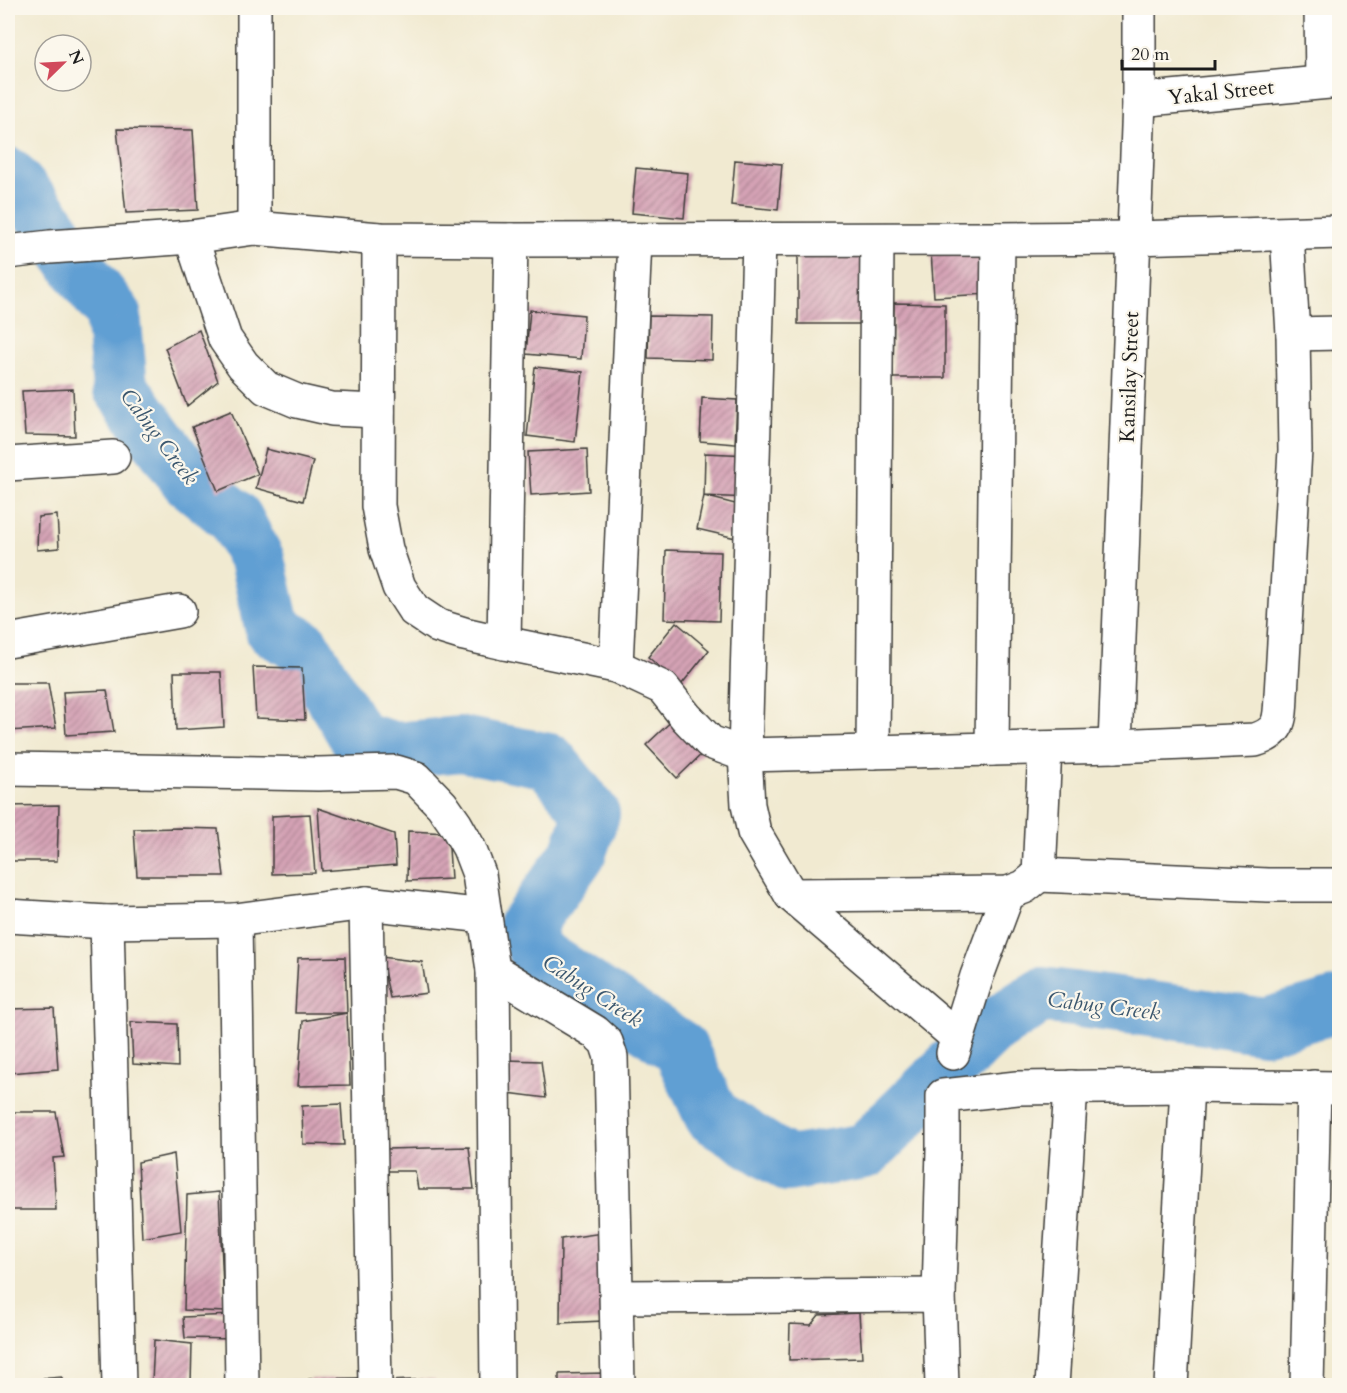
<svg xmlns="http://www.w3.org/2000/svg" width="1347" height="1393" font-family="Cardo,serif">
<style>
.lines{fill:none;stroke-linecap:round;stroke-linejoin:round}
.river{stroke:#619fd3;stroke-width:56}
.building{fill:url(#building-hatch)}
.minor-casing{stroke:#3c3b37;stroke-width:36}
.minor{stroke:#fff;stroke-width:33}
.labels{text-anchor:middle;stroke-width:4.5;stroke-linejoin:round;paint-order:stroke}
.street-label{font-size:21px;fill:#1c1c1c;stroke:#fbf7ec}
.water-label{font-size:22px;font-style:italic;fill:#3b576e;stroke:#fbf7ec}
</style>
<defs>
<pattern id="building-hatch" width="6" height="6" patternUnits="userSpaceOnUse" patternTransform="scale(1.5)"><rect width="6" height="6" fill="#d5a3b6"/><path d="M-1 1l2-2M0 6l6-6M5 7l2-2" fill="none" stroke="#ac8493"/></pattern>
</defs>
<rect width="100%" height="100%" fill="#fbf7ec"/>
<filter id="ink" filterUnits="userSpaceOnUse"><feTurbulence type="fractalNoise" baseFrequency=".0167" numOctaves="2"/><feDisplacementMap in="SourceGraphic" scale="12" xChannelSelector="R" yChannelSelector="G"/><feConvolveMatrix kernelMatrix="1 2 1 2 8 2 1 2 1" color-interpolation-filters="sRGB"/></filter>
<filter id="wash" filterUnits="userSpaceOnUse"><feTurbulence type="fractalNoise" baseFrequency=".008" numOctaves="4" result="noise"/><feDisplacementMap in="SourceGraphic" scale="24" xChannelSelector="R" yChannelSelector="G"/><feGaussianBlur stdDeviation="1.35" result="paint"/><feColorMatrix in="noise" values="0 0 0 0 0 0 0 0 0 0 0 0 0 0 0 0 0 1.4 0 .05"/><feComposite in="paint" operator="in"/></filter>
<g filter="url(#wash)">
<rect width="100%" height="100%" fill="#f1ead1"/>
<g class="lines">
<!-- river -->
<path class="river" d="M8 175 43 216 84 276 113 313 120 387 188 480 235 518 257 560 273 630 302 646 358 739 396 750 461 744 549 761 592 814 578 854 526 926 536 953 680 1048 712 1116 788 1164 865 1151 991 1028 1042 995 1165 1011 1265 1026 1335 1006 1340 1007"/>
</g>
<g id="blocks">
<!-- building -->
<g class="building">
<path d="M117 129 193 130 198 210 126 213Z"/>
<path d="M735 160 782 164 778 210 731 205Z"/>
<path d="M636 168 688 173 684 218 632 213Z"/>
<path d="M985 248 988 294 934 297 931 252Z"/>
<rect x="798" y="250" width="64" height="74"/>
<path d="M894 303 945 304V378H893Z"/>
<path d="M530 310 584 315 581 359 526 354Z"/>
<path d="M649 316 713 317 712 360 648 358Z"/>
<path d="M199 330 218 381 187 406 165 348Z"/>
<path d="M535 367 583 372 575 442 527 436Z"/>
<path d="M73 389 75 436 25 435 22 391Z"/>
<path d="M702 398 737 400 735 444 700 441Z"/>
<path d="M231 411 258 474 218 491 192 427Z"/>
<path d="M266 449 313 461 303 501 256 488Z"/>
<path d="M587 449 589 491 531 495 528 452Z"/>
<path d="M705 453 751 455 749 498 704 496 747 507 740 539 697 529 704 496Z"/>
<path d="M57 515 59 548 37 550 38 517Z"/>
<path d="M666 550 721 552 719 621 664 619Z"/>
<path d="M676 622 709 650 681 685 648 657Z"/>
<path d="M253 667 302 668 305 720 256 718Z"/>
<path d="M174 672H221L224 727 176 730Z"/>
<path d="M8 683H48L56 728 8 731Z"/>
<path d="M107 690 114 732 66 735 63 692Z"/>
<path d="M678 715 709 747 677 778 646 745Z"/>
<path d="M59 805 57 861H8V806Z"/>
<path d="M318 808 394 834 396 865 322 871Z"/>
<path d="M310 814 315 873 272 874V816Z"/>
<path d="M180 828 218 829 224 876H137L134 829Z"/>
<path d="M408 831 448 833 451 879 407 881Z"/>
<path d="M345 957 347 1013H295L298 958Z"/>
<path d="M381 957 422 962 427 993 390 998Z"/>
<path d="M54 1008 58 1069 9 1073 8 1051V1009Z"/>
<path d="M347 1013 350 1085 298 1086 303 1021Z"/>
<path d="M131 1022 177 1024 178 1067 133 1064Z"/>
<path d="M506 1060 541 1061 546 1098 508 1093Z"/>
<path d="M341 1104 344 1145 303 1144 302 1106Z"/>
<path d="M8 1112H56L64 1157 53 1158 56 1210H8Z"/>
<path d="M469 1147 474 1189H418L415 1171H387L386 1149Z"/>
<path d="M174 1154 181 1231 142 1238 138 1162Z"/>
<path d="M219 1192 224 1312 184 1310 187 1195Z"/>
<path d="M602 1233 603 1321 560 1323 561 1239Z"/>
<path d="M859 1313 862 1358 789 1360 790 1324 811 1325 819 1315Z"/>
<path d="M231 1315 233 1339 185 1338 183 1317Z"/>
<path d="M154 1340 192 1344 191 1384 152 1382Z"/>
<path d="M606 1373V1386H559V1374Z"/>
<path d="M62 1377V1386H15V1381Z"/>
<path d="M358 1378V1386H310L309 1379Z"/>
<path d="M435 1379V1386H388V1381Z"/>
<path d="M301 1380V1386H264V1381Z"/>
</g>
</g>
</g>
<g filter="url(#ink)">
<use href="#blocks" fill-opacity="0" stroke="#3c3b37" stroke-width="1.5"/>
<g class="lines">
<defs>
<g id="minor">
<path d="M1321 8 1322 82"/>
<path d="M1139 100 1340 81"/>
<path d="M254 228V8"/>
<path d="M191 237 225 339 243 365 266 388 297 401 332 409 378 411"/>
<path d="M379 239 378 506 386 549 399 587 414 610 438 626 464 634 504 643 616 666 663 688 686 717 710 742 745 755 1115 746 1255 740C1281 732 1280 719 1281 695L1295 450 1293 334 1287 234"/>
<path d="M759 240 745 755 748 805 754 832 791 895 957 1037"/>
<path d="M8 252 50 247 191 237 254 228 379 239 511 240 998 239 1134 238 1340 232"/>
<path d="M1293 334 1340 333"/>
<path d="M8 464 113 457"/>
<path d="M8 641 179 611"/>
<path d="M504 643 511 240"/>
<path d="M616 666 635 240"/>
<path d="M1115 746 1139 100V8"/>
<path d="M992 749 998 239"/>
<path d="M873 752 877 240"/>
<path d="M8 769 318 774 396 772 416 778 442 805 456 825 469 848 479 874 485 916"/>
<path d="M1039 875 1268 885H1340"/>
<path d="M791 895 1008 893 1024 887 1039 875 1045 748"/>
<path d="M366 903 375 1386"/>
<path d="M8 916 107 922 235 920 366 903 485 916 493 970 595 1032 606 1042 611 1057 618 1386"/>
<path d="M235 920 242 1386"/>
<path d="M107 922 119 1386"/>
<path d="M493 970 497 1386"/>
<path d="M953 1053 977 976 1008 893"/>
<path d="M939 1295 943 1149V1096L1017 1088 1187 1086 1340 1088"/>
<path d="M617 1297 939 1295 942 1386"/>
<path d="M1052 1386 1071 1087"/>
<path d="M1171 1386 1187 1086"/>
<path d="M1307 1386 1314 1087"/>
</g>
</defs>
<!-- minor casing -->
<use href="#minor" class="minor-casing"/>
<!-- minor -->
<use href="#minor" class="minor"/>
</g>
</g>
<g class="labels">
<!-- street labels -->
<g class="street-label">
<text transform="translate(1221 92) rotate(-6)" y="7">Yakal Street</text>
<text transform="translate(1129 377) rotate(-88)" y="7">Kansilay Street</text>
</g>
<!-- water labels -->
<g class="water-label">
<text transform="translate(160 436) rotate(53)" y="8">Cabug Creek</text>
<text transform="translate(593 990) rotate(33)" y="8">Cabug Creek</text>
<text transform="translate(1104 1005) rotate(7)" y="8">Cabug Creek</text>
</g>
</g>
<!-- margin -->
<rect width="1347" height="1393" fill="none" stroke="#fbf7ec" stroke-width="30"/>
<!-- north arrow -->
<g transform="translate(63 63) rotate(66)"><circle r="28" fill="#fbf7ec" stroke="#a29f99" stroke-width="1.5"/>
<path d="M0-4.5L10 22L0 15L-10 22Z" fill="#d1495b"/>
<text y="-9" font-size="16" font-weight="bold" text-anchor="middle" fill="#1c1c1c">N</text>
</g>
<!-- scale -->
<path d="M1122 60v9h93v-9" fill="none" stroke="#1c1c1c" stroke-width="3"/>
<text x="1131" y="60" font-size="18" fill="#1c1c1c" stroke="#fbf7ec" stroke-width="4.5" paint-order="stroke">20 m</text>
</svg>
